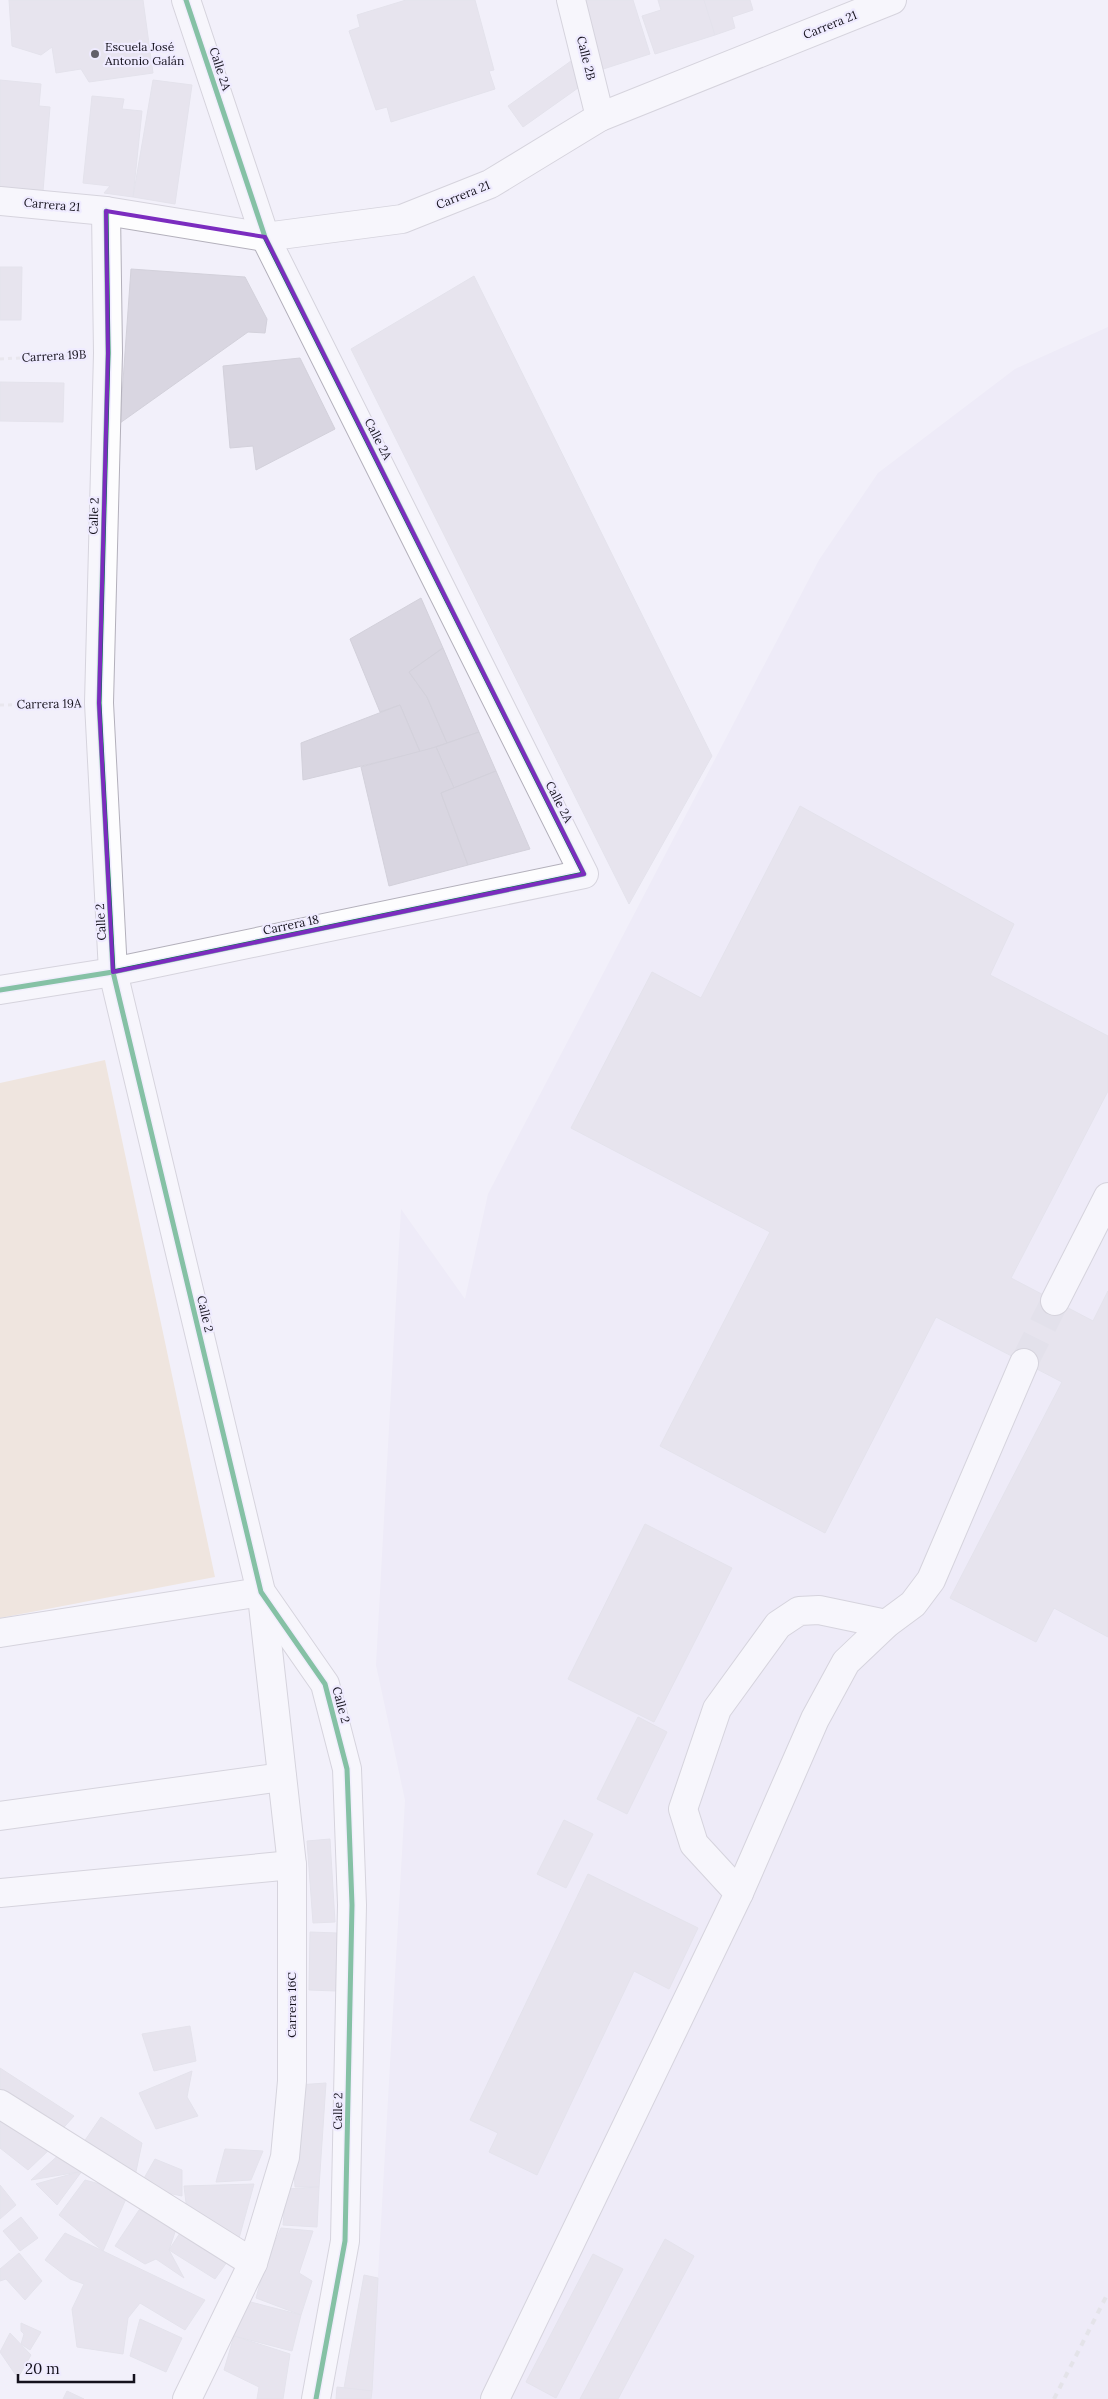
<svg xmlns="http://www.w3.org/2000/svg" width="1108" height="2399" font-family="Lora,serif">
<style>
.built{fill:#e8e4f5}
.green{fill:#ebd8bf}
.building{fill:#d9d6e1;stroke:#d3d1db}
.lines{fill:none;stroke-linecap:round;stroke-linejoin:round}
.minor-tunnel{stroke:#d1cfd9;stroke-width:28;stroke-dasharray:28 14;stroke-linecap:butt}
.minor-casing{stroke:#b3b0bb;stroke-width:30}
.path{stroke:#dddce0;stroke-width:3;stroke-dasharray:4 4;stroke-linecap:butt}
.minor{stroke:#fdfdfe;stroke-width:28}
.rail{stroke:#d3d3d6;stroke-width:4;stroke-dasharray:6 6;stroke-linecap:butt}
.cycleway-casing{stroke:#efebff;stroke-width:8}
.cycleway{stroke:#00873e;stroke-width:5}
.marked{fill:none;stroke:#7b2cbf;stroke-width:4;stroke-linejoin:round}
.poi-dot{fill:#62606a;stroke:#efebff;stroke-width:2}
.labels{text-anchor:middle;stroke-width:4.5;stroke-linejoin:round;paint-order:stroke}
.street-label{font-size:12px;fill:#15121d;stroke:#efebff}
.poi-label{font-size:12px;fill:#15121d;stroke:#efebff;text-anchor:start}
</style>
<rect width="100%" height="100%" fill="#f2f0fa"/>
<!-- built -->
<path class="built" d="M1108 327V2399H371L405 1800 376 1665 401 1209 465 1299 488 1194 819 560 878 473 1015 369Z"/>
<!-- green -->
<path class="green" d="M105 1060 215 1577 0 1618V1083Z"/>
<!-- building -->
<g class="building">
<path d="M9 0H143L153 73 89 82 81 69 56 73 52 47 41 55 12 46Z"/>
<path d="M406 0H475L494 70 489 71 495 89 391 122 387 107 376 110 349 31 360 27 357 15Z"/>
<path d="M576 0H633L650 54 597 71Z"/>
<path d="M658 0H704L715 35 655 54 642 16 661 10Z"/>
<path d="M704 0H750L753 10 732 17 735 28 715 35Z"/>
<path d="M571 61 585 83 523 127 508 106Z"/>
<path d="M0 80 41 84 39 106 50 107 43 191 0 187Z"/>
<path d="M153 80 192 85 175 204 133 197Z"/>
<path d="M92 96 124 99 122 109 142 111 133 197 104 193 110 186 83 183Z"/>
<path d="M0 267H22L21 320H0Z"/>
<path d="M131 269 245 277 267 319 265 333 248 332 120 423Z"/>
<path d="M474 276 712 756 629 904 351 349Z"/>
<path d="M300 358 335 429 256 470 253 446 230 448 223 366Z"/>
<path d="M0 382 64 383 63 422 0 421Z"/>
<path d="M421 598 443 648 409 672 427 697 447 743 420 752 400 705 380 712 350 639Z"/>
<path d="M443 648 479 732 447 743 427 697 409 672Z"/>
<path d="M400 705 420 752 303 780 301 743Z"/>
<path d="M479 732 496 771 454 788 436 747Z"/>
<path d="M436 747 454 788 441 793 468 865 389 886 361 767Z"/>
<path d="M496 771 530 849 468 865 441 793Z"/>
<path d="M800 806 1014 924 990 975 1108 1036V1091L1011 1278 1093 1321 1108 1291V1637L1054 1608 1036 1642 950 1598 1062 1382 936 1317 825 1533 660 1446 770 1232 571 1128 652 972 701 998Z"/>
<path d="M645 1524 732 1568 654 1722 568 1679Z"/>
<path d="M638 1717 667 1732 627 1814 597 1799Z"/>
<path d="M564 1820 593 1834 566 1888 537 1874Z"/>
<path d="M330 1839 335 1922 313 1923 307 1841Z"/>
<path d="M588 1874 698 1928 669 1989 634 1971 537 2175 489 2152 498 2133 470 2120Z"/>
<path d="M310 1932 337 1933 336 1991 309 1990Z"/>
<path d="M190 2026 196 2061 154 2071 142 2034Z"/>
<path d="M0 2068 74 2116 57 2135 0 2097Z"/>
<path d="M192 2071 187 2097 198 2116 156 2129 139 2093Z"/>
<path d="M326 2083 319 2187H295L294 2170 297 2085Z"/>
<path d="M0 2117 50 2149 28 2170 0 2148Z"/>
<path d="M101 2117 142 2143 134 2181 79 2149Z"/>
<path d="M225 2149 263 2151 251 2180 216 2182Z"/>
<path d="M63 2151 90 2170 31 2180Z"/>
<path d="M155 2159 182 2170V2196L139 2187Z"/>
<path d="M82 2171 57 2205 36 2184Z"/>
<path d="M85 2180 129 2192 103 2251 59 2215Z"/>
<path d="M254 2184 238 2242 187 2211 184 2186Z"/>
<path d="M0 2185 16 2205 0 2219Z"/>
<path d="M319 2187 317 2227 283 2225 286 2189Z"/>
<path d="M156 2204 176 2229 169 2250 184 2278 156 2259 145 2264 115 2246 139 2210Z"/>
<path d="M21 2217 38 2238 20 2251 3 2231Z"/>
<path d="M281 2228 313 2231 299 2273 312 2281 301 2315 256 2298 265 2265Z"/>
<path d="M65 2233 103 2251 205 2300 185 2330 140 2303 128 2318 123 2354 77 2347 72 2309 84 2284 70 2279 45 2260Z"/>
<path d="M180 2233 227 2262 215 2279 169 2250Z"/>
<path d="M665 2239 694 2256 618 2399H580Z"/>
<path d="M19 2253 42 2281 25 2300 6 2279 0 2281V2269Z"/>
<path d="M593 2254 623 2269 556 2398 526 2382Z"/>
<path d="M364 2275 378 2278 372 2391 344 2388Z"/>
<path d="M243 2300 301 2315 292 2351 234 2336Z"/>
<path d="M140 2319 182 2338 166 2372 130 2356Z"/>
<path d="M21 2323 41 2332 30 2350 21 2344 24 2334 21 2331Z"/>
<path d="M10 2333 31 2355 19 2376 15 2374 0 2352Z"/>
<path d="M234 2336 290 2354 283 2399H257L259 2387 224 2370Z"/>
<path d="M337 2387 372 2391 371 2399H336Z"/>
<path d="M67 2391 84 2399H63Z"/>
</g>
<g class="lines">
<!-- minor-tunnel -->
<path class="minor-tunnel" d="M1024 1363 1055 1301"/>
<defs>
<g id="minor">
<path d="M571 0 600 117"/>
<path d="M0 201 106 211 265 237 402 219 490 184 600 117 892 0"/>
<path d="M106 211 108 353 99 703 113 972 261 1592 325 1684 347 1769 352 1905 345 2241 316 2399"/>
<path d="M0 990 113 972 584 874 265 237 186 0"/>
<path d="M1055 1301 1108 1197"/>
<path d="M0 1633 261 1592"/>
<path d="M0 1816 282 1777"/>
<path d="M0 1893 292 1865"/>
<path d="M739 1893 694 1844 683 1809 717 1709 778 1625 799 1611 819 1610 886 1624"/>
<path d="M0 2104 253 2263"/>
<path d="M187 2399 253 2263 285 2157 292 2081V1865L262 1596"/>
<path d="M495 2399 739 1893 815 1719 846 1662 886 1624 913 1604 931 1580 1024 1363"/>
</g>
</defs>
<!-- minor casing -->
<use href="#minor" class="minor-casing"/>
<!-- path -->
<g class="path">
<path d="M0 359 75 355"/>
<path d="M0 705 65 704"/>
</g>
<!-- minor -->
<use href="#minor" class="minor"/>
<!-- rail -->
<path class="rail" d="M1054 2399 1108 2293"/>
<defs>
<g id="cycleway">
<path d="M106 211 108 353 99 703 113 972 261 1592 325 1684 347 1769 352 1905 345 2241 316 2399"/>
<path d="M0 990 113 972 584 874 265 237 186 0"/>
</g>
</defs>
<!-- cycleway casing -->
<use href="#cycleway" class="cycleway-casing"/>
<!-- cycleway -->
<use href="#cycleway" class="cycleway"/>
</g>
<!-- marked area -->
<path d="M0 0H1108V2399H0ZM106 211 265 237 584 874 113 972 99 703 108 353Z" fill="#f2f0fa" fill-opacity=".55" fill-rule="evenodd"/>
<path class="marked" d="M106 211 265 237 584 874 113 972 99 703 108 353Z"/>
<!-- markers -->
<circle class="poi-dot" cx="95" cy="54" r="5"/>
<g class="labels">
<!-- street labels -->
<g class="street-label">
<text transform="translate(830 25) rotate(-22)" y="4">Carrera 21</text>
<text transform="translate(586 58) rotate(76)" y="4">Calle 2B</text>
<text transform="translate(220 69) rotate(72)" y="4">Calle 2A</text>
<text transform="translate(463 195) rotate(-22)" y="4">Carrera 21</text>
<text transform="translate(52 205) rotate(5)" y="4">Carrera 21</text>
<text transform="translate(54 356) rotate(-3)" y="4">Carrera 19B</text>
<text transform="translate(378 439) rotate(63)" y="4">Calle 2A</text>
<text transform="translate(94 516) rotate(-88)" y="4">Calle 2</text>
<text transform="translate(49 704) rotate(-1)" y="4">Carrera 19A</text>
<text transform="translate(559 802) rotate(63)" y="4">Calle 2A</text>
<text transform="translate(101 922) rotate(-93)" y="4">Calle 2</text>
<text transform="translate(291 925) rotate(-12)" y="4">Carrera 18</text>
<text transform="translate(205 1314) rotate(77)" y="4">Calle 2</text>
<text transform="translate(341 1705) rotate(75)" y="4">Calle 2</text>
<text transform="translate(292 2005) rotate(-90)" y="4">Carrera 16C</text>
<text transform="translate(338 2111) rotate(-89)" y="4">Calle 2</text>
</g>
<!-- poi labels -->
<g class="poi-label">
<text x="105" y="51">Escuela José<tspan x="105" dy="14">Antonio Galán</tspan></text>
</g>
</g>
<!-- scale -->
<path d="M18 2374v8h116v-8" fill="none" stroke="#15121d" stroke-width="2.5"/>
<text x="25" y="2374" font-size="15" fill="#15121d" stroke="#efebff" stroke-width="4" paint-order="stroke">20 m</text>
</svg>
